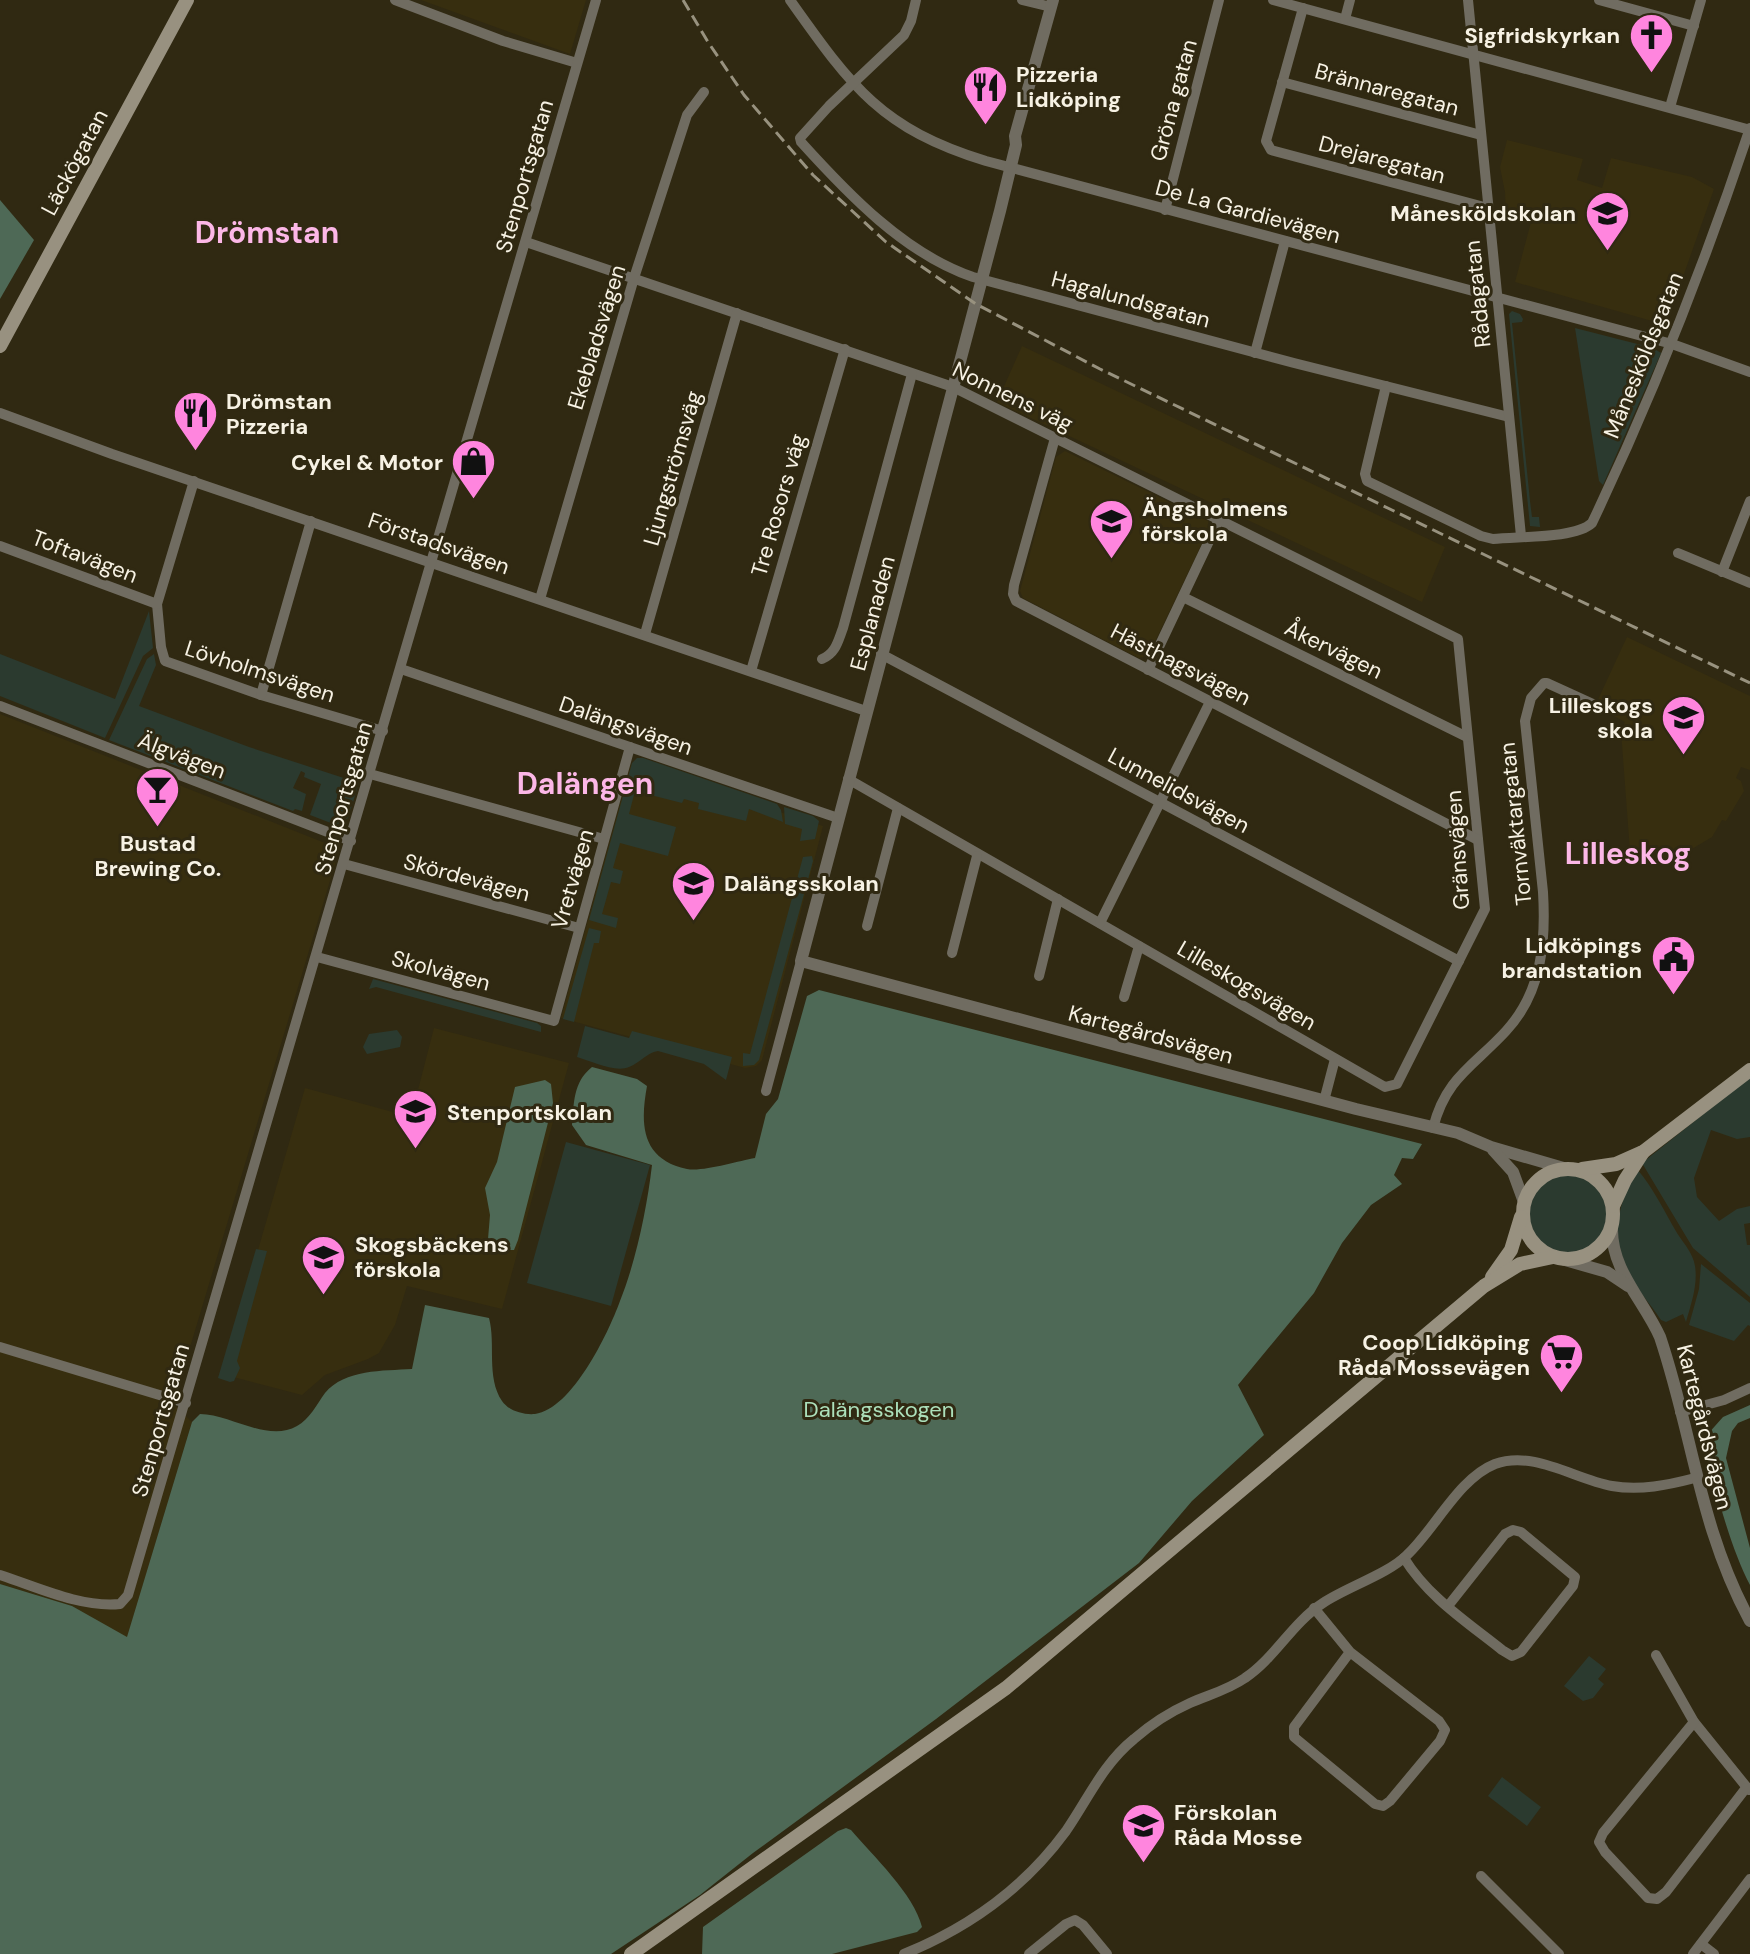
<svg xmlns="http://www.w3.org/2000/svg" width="1750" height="1954" font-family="'DM Sans',sans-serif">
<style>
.built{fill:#372e0f}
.green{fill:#2b3a2f}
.forest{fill:#4e6956}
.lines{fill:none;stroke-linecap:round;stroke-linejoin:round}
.minor{stroke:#706c61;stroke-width:10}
.tertiary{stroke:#706c61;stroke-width:12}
.secondary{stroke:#989180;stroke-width:14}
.rail{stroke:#98927f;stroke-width:3;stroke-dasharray:12 6;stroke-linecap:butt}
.labels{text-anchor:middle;stroke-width:6;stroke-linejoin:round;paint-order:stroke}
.poi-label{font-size:22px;font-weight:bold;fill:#f7f2e4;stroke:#302912;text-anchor:start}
.street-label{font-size:22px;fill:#f7f2e4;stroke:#302912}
.park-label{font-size:22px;fill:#ace0bb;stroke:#302912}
.district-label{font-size:30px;font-weight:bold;fill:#fcb7e7;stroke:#302912}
</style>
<rect width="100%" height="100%" fill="#302912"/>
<!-- built -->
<g class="built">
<path d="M421 0H586L570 54Z"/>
<path d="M1507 140 1583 159 1577 180 1602 188 1611 158 1692 177 1714 189 1666 325 1515 282 1531 222 1506 218 1505 192 1500 167Z"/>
<path d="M1022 346 1445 547 1422 602 997 402Z"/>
<path d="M1065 451 1208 521 1209 529 1148 656 1139 658 1023 598 1020 591 1056 457Z"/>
<path d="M1627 637 1750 696V770L1741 767 1736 778 1741 781 1744 791 1726 821 1722 820 1712 837 1670 862 1631 865 1621 731 1625 722 1595 706Z"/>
<path d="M0 714 335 847 338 854 173 1404 192 1422 127 1638 72 1606 0 1584Z"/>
<path d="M631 764 823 826 762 1060 756 1066 745 1068 561 1018Z"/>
<path d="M434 1028 569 1063 502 1309 407 1286 395 1325 379 1353 368 1359 325 1375 302 1395 222 1374 305 1088 411 1117Z"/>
</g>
<!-- green -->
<g class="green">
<path d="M1512 311 1520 314 1523 319 1522 322 1512 323 1530 501 1532 517H1539L1540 527 1530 526 1509 314Z"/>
<path d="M1575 328 1653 348 1661 353 1603 485 1599 481Z"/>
<path d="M149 611 153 648 143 656 105 738 0 696V654L115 699Z"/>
<path d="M154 654 156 665 139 706 249 747 359 783 348 818 336 825 310 815 321 784 304 777 305 773 301 771 293 788 306 794 302 811 295 809 293 811 109 740 147 659Z"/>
<path d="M637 758H643L777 804 781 810 783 822 749 809 746 821 698 809 699 803 684 799 682 803 635 791 629 814 676 827 668 856 620 843 613 868 623 871 620 884 611 882 602 914 618 918 616 928 589 920 632 763Z"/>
<path d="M784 807 813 816 819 821 815 839 800 841 802 829 785 824Z"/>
<path d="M812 856 813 861 759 1060 754 1065 743 1066V1053L750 1054 803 857Z"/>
<path d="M589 928 601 931 599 943H594L574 1022 563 1019Z"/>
<path d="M373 979 537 1023 541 1026V1032L376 987 369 989Z"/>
<path d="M585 1026 629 1038 632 1031 732 1057 726 1080 704 1064 658 1051C646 1053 640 1063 629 1067 615 1073 591 1061 577 1057Z"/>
<path d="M397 1030 402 1037 400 1047 367 1054 363 1047 369 1034Z"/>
<path d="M1750 1077V1137L1737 1139 1711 1130 1694 1178 1697 1197 1719 1221 1737 1209 1750 1206V1223L1744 1224 1747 1245H1750V1297L1693 1248 1642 1163Z"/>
<path d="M566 1142 650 1165 611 1306 527 1283Z"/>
<path d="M1637 1169C1654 1189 1664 1211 1677 1233 1684 1244 1693 1253 1695 1266 1698 1285 1691 1304 1686 1322L1683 1314 1666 1322 1661 1320C1650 1303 1634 1287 1626 1269 1609 1233 1620 1201 1637 1169Z"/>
<circle cx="1568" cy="1214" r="41"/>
<path d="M256 1249 267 1251 237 1361 240 1368 234 1381 230 1382 218 1378Z"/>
<path d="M1701 1264 1750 1303V1326L1748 1325 1734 1341 1689 1325 1699 1289Z"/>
<path d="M1589 1656 1606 1669 1598 1679 1604 1684 1593 1698 1583 1701 1564 1686Z"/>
<path d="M1502 1777 1541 1807 1527 1826 1488 1796Z"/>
</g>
<!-- forest -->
<g class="forest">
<path d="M0 200 34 240 0 299Z"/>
<path d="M819 990 1422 1144 1413 1159 1402 1158 1394 1175 1402 1184 1371 1205 1342 1243 1314 1293 1238 1385 1264 1435 1192 1501 1139 1563 936 1719 753 1853 700 1895 611 1954H0V1584L72 1606 127 1637 192 1422 200 1414C230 1414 268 1443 297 1426 309 1420 317 1404 325 1393 345 1369 383 1371 412 1369L425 1305 489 1318C496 1344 486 1377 502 1401 509 1411 523 1415 535 1414 572 1409 608 1334 620 1301 636 1261 647 1208 652 1165L586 1145 572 1125C574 1103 573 1082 592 1067L637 1079 647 1086C640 1124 641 1159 687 1169 703 1172 738 1161 755 1158L766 1114 778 1099 807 996Z"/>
<path d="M545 1080 551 1084 553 1103 518 1240 514 1250H505L488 1239 490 1215 485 1188 497 1162 515 1087Z"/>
<path d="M1750 1405V1418L1738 1423 1732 1431 1726 1458 1750 1548V1585C1730 1547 1710 1477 1707 1435L1723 1417Z"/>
<path d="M846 1828 851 1830C873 1856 914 1894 922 1927L917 1932 832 1954H702L703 1927 838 1831Z"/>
</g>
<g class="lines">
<!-- minor -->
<g class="minor">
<path d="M395 0 503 41 577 63"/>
<path d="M790 0C851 86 881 129 986 161L1672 344 1750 372"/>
<path d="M916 0 911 21 904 35 829 106 800 138 801 142C848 194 905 254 973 277L1294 363 1509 417"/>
<path d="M1022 0 1051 7"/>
<path d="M1273 0 1750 130"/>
<path d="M1468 0 1521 536"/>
<path d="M1599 0 1694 26"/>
<path d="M1303 8 1266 141 1271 150 1488 208"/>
<path d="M1345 19 1350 0"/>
<path d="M1282 82 1481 135"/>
<path d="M1670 107 1701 0"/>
<path d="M1165 210 1219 0"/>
<path d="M526 242 953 387 1458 639 1485 909 1397 1084 1385 1087 848 779"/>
<path d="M1255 353 1285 241"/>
<path d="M1386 386 1365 474 1367 481 1481 536 1493 539C1518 536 1575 539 1592 523 1653 395 1705 263 1750 128"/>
<path d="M0 413 112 454 866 711"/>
<path d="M1055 438 1014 585 1013 594 1016 601 1478 840"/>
<path d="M194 481 157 604 161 647 165 661 261 695 383 731"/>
<path d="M0 546 157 604"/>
<path d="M1678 553 1750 583"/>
<path d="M1722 572 1750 501"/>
<path d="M1183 597 1467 737"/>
<path d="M540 599 634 278 687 115 704 92"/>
<path d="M645 634 737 313"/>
<path d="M881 654 1459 961"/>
<path d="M822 659C836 653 838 641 843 628L912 374"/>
<path d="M401 669 838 818"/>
<path d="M1148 670 1219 520"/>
<path d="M751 671 845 349"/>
<path d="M261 695 311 521"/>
<path d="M0 706 351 841"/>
<path d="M370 774 604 839"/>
<path d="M344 864 579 928"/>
<path d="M1100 923 1210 702"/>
<path d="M867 926 898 808"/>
<path d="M952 953 977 856"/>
<path d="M317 957 554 1021 630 747"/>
<path d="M1039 976 1058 899"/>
<path d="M1124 997 1139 946"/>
<path d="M766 1091 801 961"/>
<path d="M1324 1101 1335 1059"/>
<path d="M1433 1128C1446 1077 1474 1066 1506 1031 1542 992 1546 942 1543 892L1525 721 1531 698 1544 683H1547L1593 704"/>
<path d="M0 1347 186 1403"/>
<path d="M1680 1412 1724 1400 1750 1388"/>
<path d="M1404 1558C1428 1597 1467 1622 1502 1650L1512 1656 1521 1652 1573 1586 1575 1577 1521 1532 1513 1530 1505 1534 1448 1606"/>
<path d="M0 1575C37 1587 81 1608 120 1604L128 1595 596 0"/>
<path d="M1314 1608 1350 1652 1439 1721 1445 1730 1440 1741 1390 1801 1383 1806 1375 1804 1300 1742 1294 1737V1727L1350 1652"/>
<path d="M1656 1655 1694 1722 1749 1790"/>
<path d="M1694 1722 1603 1833 1599 1842 1605 1852 1648 1898 1657 1899 1666 1892 1746 1788"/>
<path d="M1481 1876 1559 1954"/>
<path d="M1701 1944 1714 1954"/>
<path d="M904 1954C968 1928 1025 1887 1066 1831 1088 1799 1103 1764 1134 1739 1150 1725 1170 1712 1190 1703 1208 1695 1228 1690 1245 1678 1275 1658 1292 1623 1323 1603 1347 1587 1388 1574 1407 1555 1435 1529 1459 1478 1495 1464 1534 1450 1574 1479 1612 1486 1640 1491 1668 1485 1695 1478"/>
<path d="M1029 1954 1066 1924 1075 1920 1083 1925 1107 1954"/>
<path d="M1693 1954 1750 1879"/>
</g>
<!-- tertiary -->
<g class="tertiary">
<path d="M1053 0 1015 136 1016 145 1000 211 801 961 1356 1109 1458 1133 1491 1147 1567 1169"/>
<path d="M1493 1150 1513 1172 1524 1202"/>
<path d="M1612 1228C1611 1270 1644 1301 1660 1337 1693 1435 1699 1527 1750 1621"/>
<path d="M1565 1260 1607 1272 1628 1286"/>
</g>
<!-- secondary -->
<g class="secondary">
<path d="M0 346 187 0"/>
<circle cx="1568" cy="1214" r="45"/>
<path d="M1582 1169 1616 1164 1643 1152 1750 1070"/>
<path d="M1613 1206 1625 1180 1643 1152"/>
<path d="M1492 1277 1511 1250 1521 1217"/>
<path d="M631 1954 1006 1688 1484 1286 1520 1264 1553 1257"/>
</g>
<!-- rail -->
<path class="rail" d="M683 0 708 42 744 95 813 175 886 242 976 304 1100 369 1750 683"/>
</g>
<!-- icons -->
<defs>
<symbol id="church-pin" viewBox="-11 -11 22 30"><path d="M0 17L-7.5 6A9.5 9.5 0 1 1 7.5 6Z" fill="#ff85de" stroke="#302912"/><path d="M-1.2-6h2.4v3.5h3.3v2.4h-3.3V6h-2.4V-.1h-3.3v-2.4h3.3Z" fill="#111"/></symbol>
<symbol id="restaurant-pin" viewBox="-11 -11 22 30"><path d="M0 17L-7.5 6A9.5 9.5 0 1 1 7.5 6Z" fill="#ff85de" stroke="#302912"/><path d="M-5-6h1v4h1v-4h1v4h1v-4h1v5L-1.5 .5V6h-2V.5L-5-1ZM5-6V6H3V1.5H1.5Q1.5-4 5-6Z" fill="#111"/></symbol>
<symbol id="school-pin" viewBox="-11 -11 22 30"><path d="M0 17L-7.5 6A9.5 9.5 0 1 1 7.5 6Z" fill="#ff85de" stroke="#302912"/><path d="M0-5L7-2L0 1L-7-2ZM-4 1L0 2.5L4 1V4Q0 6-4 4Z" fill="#111"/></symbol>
<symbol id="shop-pin" viewBox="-11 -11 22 30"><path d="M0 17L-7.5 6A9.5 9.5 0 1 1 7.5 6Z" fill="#ff85de" stroke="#302912"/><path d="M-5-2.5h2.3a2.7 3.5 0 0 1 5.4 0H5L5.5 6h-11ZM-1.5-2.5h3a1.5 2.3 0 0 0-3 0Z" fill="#111"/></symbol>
<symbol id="bar-pin" viewBox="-11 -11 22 30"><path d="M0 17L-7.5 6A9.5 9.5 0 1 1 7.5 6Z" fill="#ff85de" stroke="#302912"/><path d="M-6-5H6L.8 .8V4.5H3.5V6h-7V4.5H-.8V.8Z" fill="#111"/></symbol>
<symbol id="civic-pin" viewBox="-11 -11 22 30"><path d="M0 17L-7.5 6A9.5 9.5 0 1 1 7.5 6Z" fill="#ff85de" stroke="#302912"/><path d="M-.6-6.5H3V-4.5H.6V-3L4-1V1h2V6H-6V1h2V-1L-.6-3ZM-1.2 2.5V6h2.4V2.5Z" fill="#111"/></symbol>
<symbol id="supermarket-pin" viewBox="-11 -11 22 30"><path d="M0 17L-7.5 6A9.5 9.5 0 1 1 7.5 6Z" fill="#ff85de" stroke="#302912"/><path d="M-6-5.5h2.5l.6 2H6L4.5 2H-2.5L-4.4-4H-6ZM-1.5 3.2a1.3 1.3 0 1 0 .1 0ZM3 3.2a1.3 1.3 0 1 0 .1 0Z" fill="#111"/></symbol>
</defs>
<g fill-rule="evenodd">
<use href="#church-pin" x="1626" y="10" width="51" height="69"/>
<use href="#restaurant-pin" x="960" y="62" width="51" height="69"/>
<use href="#school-pin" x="1582" y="188" width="51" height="69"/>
<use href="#restaurant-pin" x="170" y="388" width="51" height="69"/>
<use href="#shop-pin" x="448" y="436" width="51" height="69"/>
<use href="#school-pin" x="1086" y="496" width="51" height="69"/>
<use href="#school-pin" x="1658" y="692" width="51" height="69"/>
<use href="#bar-pin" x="132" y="764" width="51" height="69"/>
<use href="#school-pin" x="668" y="858" width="51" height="69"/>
<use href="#civic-pin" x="1648" y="932" width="51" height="69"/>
<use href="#school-pin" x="390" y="1086" width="51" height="69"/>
<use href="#school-pin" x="298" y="1232" width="51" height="69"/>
<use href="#supermarket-pin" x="1536" y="1330" width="51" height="69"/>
<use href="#school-pin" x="1118" y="1800" width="51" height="69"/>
</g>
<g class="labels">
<!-- poi labels -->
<g class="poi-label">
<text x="1620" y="43" text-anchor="end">Sigfridskyrkan</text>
<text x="1016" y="82">Pizzeria<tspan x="1016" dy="25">Lidköping</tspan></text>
<text x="1576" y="221" text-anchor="end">Månesköldskolan</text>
<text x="226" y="409">Drömstan<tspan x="226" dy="25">Pizzeria</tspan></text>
<text x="443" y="470" text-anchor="end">Cykel &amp; Motor</text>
<text x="1142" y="516">Ängsholmens<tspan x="1142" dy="25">förskola</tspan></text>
<text x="1653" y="713" text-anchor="end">Lilleskogs<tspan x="1653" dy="25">skola</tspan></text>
<text x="158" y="851" text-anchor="middle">Bustad<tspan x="158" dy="25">Brewing Co.</tspan></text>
<text x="724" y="891">Dalängsskolan</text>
<text x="1642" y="953" text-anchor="end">Lidköpings<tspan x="1642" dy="25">brandstation</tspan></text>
<text x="447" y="1120">Stenportskolan</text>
<text x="355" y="1252">Skogsbäckens<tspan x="355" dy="25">förskola</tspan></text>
<text x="1530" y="1350" text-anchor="end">Coop Lidköping<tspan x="1530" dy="25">Råda Mossevägen</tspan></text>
<text x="1174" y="1820">Förskolan<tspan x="1174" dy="25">Råda Mosse</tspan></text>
</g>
<!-- street labels -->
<g class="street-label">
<text transform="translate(1387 89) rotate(15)" y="8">Brännaregatan</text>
<text transform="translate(1173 100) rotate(-75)" y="8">Gröna gatan</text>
<text transform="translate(1382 159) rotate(15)" y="8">Drejaregatan</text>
<text transform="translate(74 162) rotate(-62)" y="8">Läckögatan</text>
<text transform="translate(524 176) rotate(-74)" y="8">Stenportsgatan</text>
<text transform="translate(1248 211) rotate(15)" y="8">De La Gardievägen</text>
<text transform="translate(1477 294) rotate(-96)" y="8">Rådagatan</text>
<text transform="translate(1131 299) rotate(15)" y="8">Hagalundsgatan</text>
<text transform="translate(596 337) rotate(-73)" y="8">Ekebladsvägen</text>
<text transform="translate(1643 355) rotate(-68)" y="8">Månesköldsgatan</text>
<text transform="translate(1013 396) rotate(26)" y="8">Nonnens väg</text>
<text transform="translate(672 468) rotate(-74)" y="8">Ljungströmsväg</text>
<text transform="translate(778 505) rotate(-74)" y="8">Tre Rosors väg</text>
<text transform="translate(439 543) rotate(19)" y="8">Förstadsvägen</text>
<text transform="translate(85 556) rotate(21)" y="8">Toftavägen</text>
<text transform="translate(872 613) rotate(-75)" y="8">Esplanaden</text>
<text transform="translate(1334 649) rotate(26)" y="8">Åkervägen</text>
<text transform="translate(1181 664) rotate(27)" y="8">Hästhagsvägen</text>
<text transform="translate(260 671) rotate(18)" y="8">Lövholmsvägen</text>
<text transform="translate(626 725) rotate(19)" y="8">Dalängsvägen</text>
<text transform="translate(182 755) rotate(21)" y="8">Älgvägen</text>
<text transform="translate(1179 790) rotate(28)" y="8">Lunnelidsvägen</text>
<text transform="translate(343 798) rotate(-74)" y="8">Stenportsgatan</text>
<text transform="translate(1515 824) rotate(-96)" y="8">Tornväktargatan</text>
<text transform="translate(1457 850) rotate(-94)" y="8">Gränsvägen</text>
<text transform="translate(467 877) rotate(15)" y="8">Skördevägen</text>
<text transform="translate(572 879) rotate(-74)" y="8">Vretvägen</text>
<text transform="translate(441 970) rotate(15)" y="8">Skolvägen</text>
<text transform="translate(1247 985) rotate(30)" y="8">Lilleskogsvägen</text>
<text transform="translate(1151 1034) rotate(15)" y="8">Kartegårdsvägen</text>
<text transform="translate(160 1420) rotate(-74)" y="8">Stenportsgatan</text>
<text transform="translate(1705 1427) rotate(76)" y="8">Kartegårdsvägen</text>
</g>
<!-- park labels -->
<g class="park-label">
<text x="879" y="1417">Dalängsskogen</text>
</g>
<!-- district labels -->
<g class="district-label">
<text x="267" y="243">Drömstan</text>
<text x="585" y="794">Dalängen</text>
<text x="1628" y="864">Lilleskog</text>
</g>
</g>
</svg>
